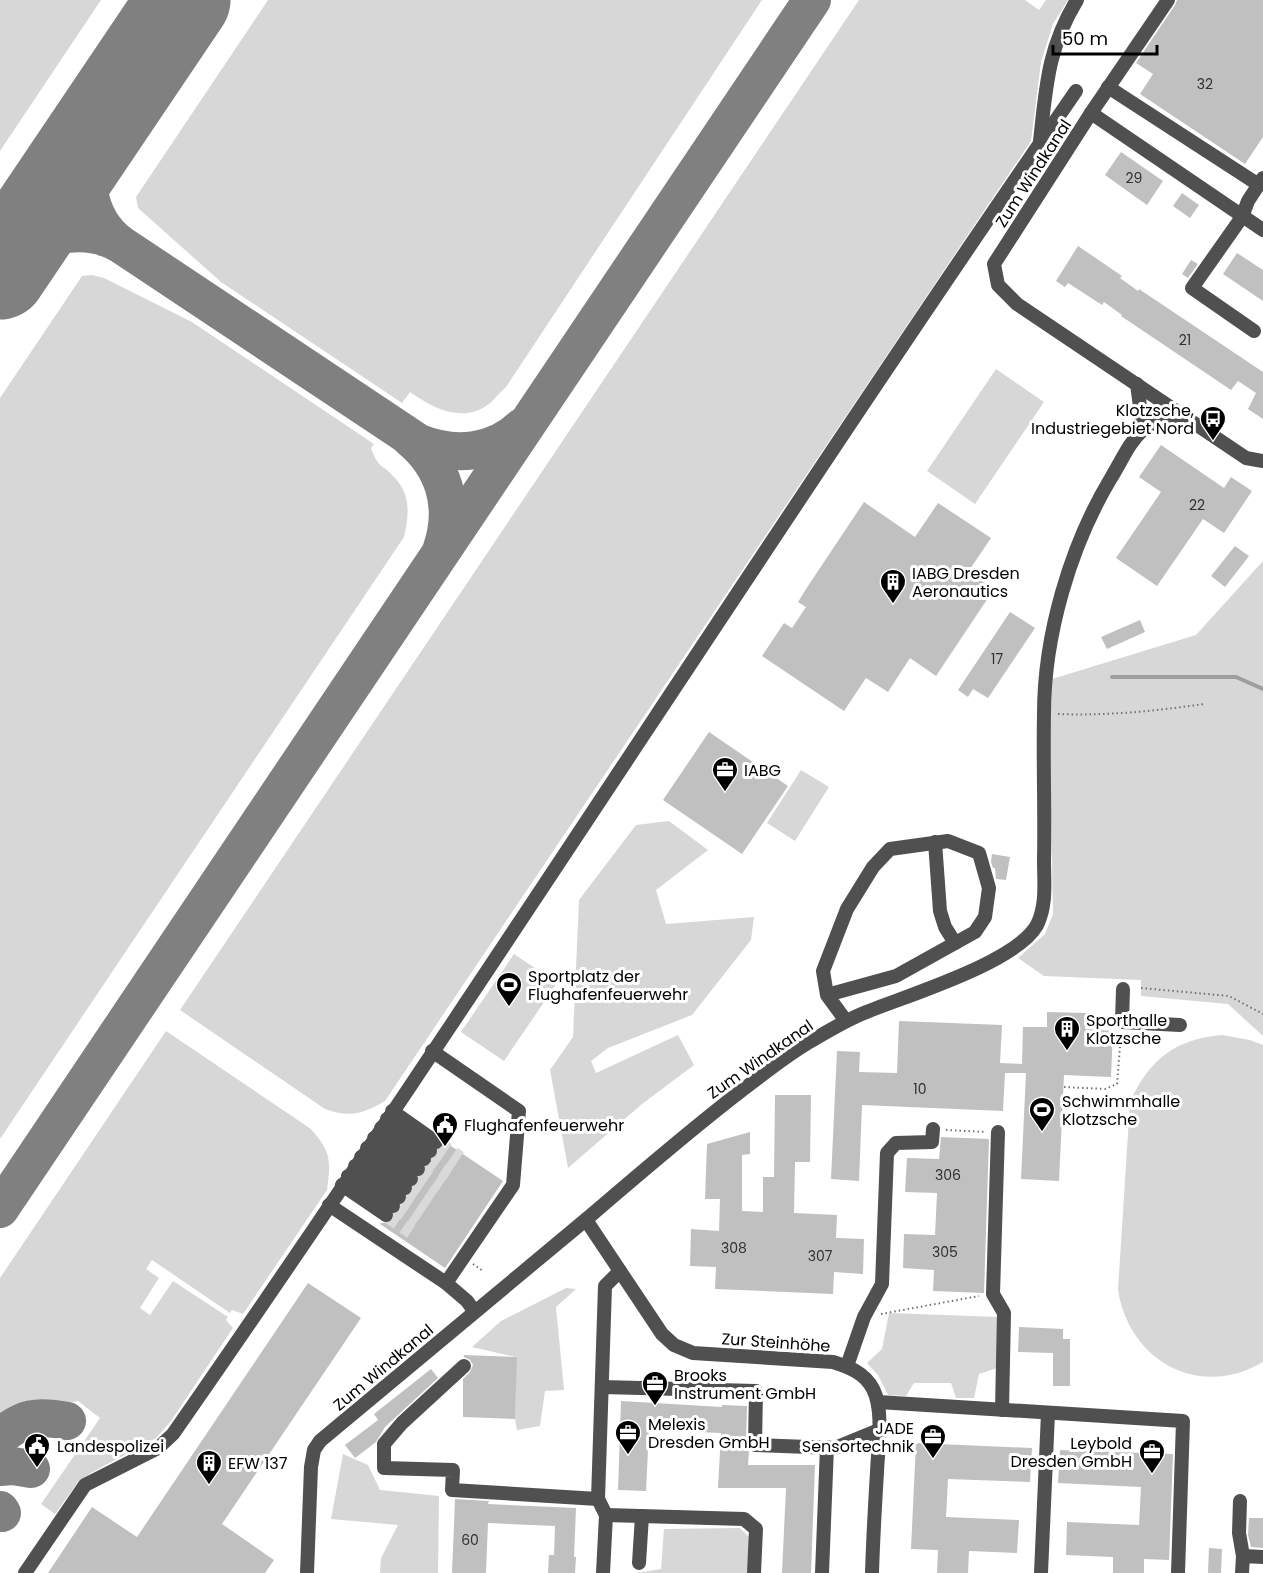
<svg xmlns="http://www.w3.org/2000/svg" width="1263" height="1573" font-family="Poppins,sans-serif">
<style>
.green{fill:#d7d7d7}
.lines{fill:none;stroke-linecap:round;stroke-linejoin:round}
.stream{stroke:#9e9e9e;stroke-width:4}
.taxiway{stroke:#808080;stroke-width:38}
.runway{stroke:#808080;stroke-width:93}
.building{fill:#c0c0c0}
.minor-tunnel{stroke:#d9d9d9;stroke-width:14;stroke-dasharray:14 7;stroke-linecap:butt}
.path{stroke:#727272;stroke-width:2;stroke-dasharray:1.5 3;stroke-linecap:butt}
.minor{stroke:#505050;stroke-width:14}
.labels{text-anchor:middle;stroke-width:6;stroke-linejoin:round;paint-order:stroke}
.number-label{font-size:14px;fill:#303030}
.street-label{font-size:16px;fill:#000;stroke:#fff}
.poi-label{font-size:16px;fill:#000;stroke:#fff;text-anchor:start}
</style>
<rect width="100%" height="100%" fill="#fff"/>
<!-- green -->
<g class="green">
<path d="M0 0H101L0 151Z"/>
<path d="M268 0H762L506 387C500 392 495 399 489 404 462 424 433 408 410 392L402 403 221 282 138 208 136 197Z"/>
<path d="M859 0H1025L1039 10 1046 0H1068L1053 24 1041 62 1031 141 385 1101C362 1114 351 1118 325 1109L180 1010Z"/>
<path d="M92 275 104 278 192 322 374 444 371 448C379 470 382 463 395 478 411 495 409 516 404 537L0 1139V398L82 276Z"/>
<path d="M996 369 1044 402 975 504 927 471Z"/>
<path d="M1263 561V1036L1228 1004 1141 996V980L1044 976 1018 958 1045 934 1053 914 1049 713 1052 679 1196 635Z"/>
<path d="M801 770 829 787 795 841 767 823Z"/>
<path d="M669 821 708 850 656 890 666 924 754 917 751 940 692 1015 608 1048 591 1061 596 1073 678 1035 694 1065 642 1104 568 1168 550 1070 573 1037 579 900 636 825Z"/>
<path d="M514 954 557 983 504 1061 461 1032Z"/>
<path d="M166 1031 311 1129C331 1152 331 1160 327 1190L243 1314 232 1310 230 1313 152 1260 146 1269 159 1278 140 1308 150 1315 173 1281 228 1317 226 1320 233 1328 171 1421 156 1438 91 1473 78 1482 55 1514 41 1504 100 1418 78 1401 16 1412 0 1426V1278Z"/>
<path d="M1222 1035 1250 1040 1263 1045V1362C1199 1400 1129 1361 1118 1290L1130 1102C1149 1059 1176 1039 1222 1035Z"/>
<path d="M566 1288 576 1289 556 1307 564 1390 545 1391 540 1426 517 1430 515 1419 516 1357 472 1347 501 1321Z"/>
<path d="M889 1313 998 1317 997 1368 979 1374 974 1398H956L951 1383H914L906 1396 888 1395 878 1375 867 1363 882 1349Z"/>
<path d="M343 1454 368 1465 380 1490 439 1496 438 1573H380L381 1558 398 1525 331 1519Z"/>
<path d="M740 1528 751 1539 749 1573H636L661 1569 664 1529Z"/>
</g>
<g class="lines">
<!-- stream -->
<path class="stream" d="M1112 677H1236L1263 689"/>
<!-- taxiway -->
<g class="taxiway">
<path d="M100 125C79 163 84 217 120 244L419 443C454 457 494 454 522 427"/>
<path d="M2 270C30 236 81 222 120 244"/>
<path d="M410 438C444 466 456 506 442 548"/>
<path d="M0 1209 812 0"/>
<path d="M0 1437C23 1417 37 1415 67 1421"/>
<path d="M0 1467 13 1466 31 1469"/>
<path d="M0 1510 2 1513"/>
</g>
<!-- runway -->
<path class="runway" d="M0 273 184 0"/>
</g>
<!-- building -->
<g class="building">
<path d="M1177 0H1263V137L1245 164 1140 94 1153 74 1136 63 1175 5Z"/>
<path d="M1121 152 1163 181 1147 205 1105 175Z"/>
<path d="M1182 193 1199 205 1190 218 1173 206Z"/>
<path d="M1078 246 1122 276 1120 278 1138 291 1139 289 1263 372V419L1248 409 1256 393 1238 381 1231 390 1121 316 1122 315 1104 302 1102 305 1068 283 1065 287 1056 281Z"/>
<path d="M1237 253 1263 270V301L1223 274Z"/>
<path d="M1191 260 1198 264 1188 278 1182 274Z"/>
<path d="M1161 445 1224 488 1231 477 1252 491 1224 533 1203 519 1157 586 1116 558 1161 492 1139 477Z"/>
<path d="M864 502 915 537 938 503 991 538 968 572 994 589 936 676 910 658 888 692 866 678 844 711 762 656 784 623 792 628 806 607 798 602 806 589Z"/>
<path d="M1235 546 1249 556 1225 587 1211 576Z"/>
<path d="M1010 612 1035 628 988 698 973 689 968 697 958 690Z"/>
<path d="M1140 620 1145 632 1107 649 1101 637Z"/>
<path d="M709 732 788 786 742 854 663 800Z"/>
<path d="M992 854 1010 857 1006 880 996 879 995 868H993L991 862Z"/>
<path d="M1047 1012 1086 1013 1085 1029 1113 1031 1111 1077 1064 1075 1059 1181 1021 1179 1026 1073H1005L1003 1111 862 1105 859 1181 831 1179 837 1051 860 1052 859 1072 897 1073 899 1021 1002 1025 1000 1063 1022 1064 1023 1027H1047Z"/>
<path d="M775 1095H811L810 1162H795L794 1213 837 1215 836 1238 864 1239 863 1274 834 1272 833 1294 715 1289 716 1267 690 1266 691 1229 719 1231 720 1199H705L707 1144 750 1132V1154L742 1155V1211L763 1212V1177H774Z"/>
<path d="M941 1137 989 1139 984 1293 933 1291 934 1270 903 1268 904 1234 935 1235 937 1193 905 1192 907 1158 939 1159Z"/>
<path d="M445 1142 503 1181 445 1268 380 1224 381 1223H389L393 1221 395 1215 400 1211 408 1196 413 1193 414 1187 419 1184 420 1178 425 1175 427 1167 438 1156Z"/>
<path d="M308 1283 361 1318 222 1524 274 1560 265 1573H48L92 1507 137 1537Z"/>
<path d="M1019 1327 1063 1329V1339H1070V1386H1053V1353L1018 1352Z"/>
<path d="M464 1355 517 1357 515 1419 463 1417V1379L470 1372 473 1365 470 1360 464 1357Z"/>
<path d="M431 1369 438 1378 385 1427 376 1442 355 1458 345 1445 378 1420 374 1414Z"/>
<path d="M621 1401 722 1407V1405L747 1406 746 1445 749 1451 748 1465H815L811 1573H782L786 1488H718L721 1433 649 1430 646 1491 618 1490Z"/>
<path d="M916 1443 1032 1448 1030 1482 948 1479 946 1517 1019 1520 1017 1553 969 1551 968 1573H937L938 1550 911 1549Z"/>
<path d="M1060 1450 1173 1454 1169 1560 1144 1559V1573H1113V1557L1066 1555 1067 1522 1139 1525 1141 1487 1058 1483Z"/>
<path d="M455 1499 489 1501 488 1504 576 1508 574 1557H576L575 1573H548L549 1555H554L555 1526 488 1523 486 1573H452Z"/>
<path d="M1249 1518H1263V1548L1251 1547 1248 1535Z"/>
<path d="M1209 1548 1222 1549 1221 1573H1208Z"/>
</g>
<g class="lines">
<!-- minor-tunnel -->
<g class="minor-tunnel">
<path d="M436 1142 460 1158"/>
<path d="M430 1151 454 1167"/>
<path d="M424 1159 449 1175"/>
<path d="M418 1169 442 1185"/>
<path d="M411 1179 435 1195"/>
<path d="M405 1188 429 1204"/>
<path d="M399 1197 423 1213"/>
<path d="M393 1206 417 1222"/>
<path d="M386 1215 411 1232"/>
</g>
<!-- path -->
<g class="path">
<path d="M1058 714C1108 716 1155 711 1204 704"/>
<path d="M1141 988 1229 996 1263 1014"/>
<path d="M1064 1087 1105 1089 1117 1084 1121 1034"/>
<path d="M946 1130 986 1132"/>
<path d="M473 1264 483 1271"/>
<path d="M881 1314 979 1296"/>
</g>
<!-- minor -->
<g class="minor">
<path d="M1108 87 1259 185"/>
<path d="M1091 113 1168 0"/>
<path d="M1040 141C1046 87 1048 47 1077 0"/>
<path d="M1263 230 1091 113 994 264 998 285 1017 304 1246 458 1263 461"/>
<path d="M1254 331 1192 288 1242 217 1248 201 1263 178"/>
<path d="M1137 384 1141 414 1140 430"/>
<path d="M935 842 940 911 945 927 955 943"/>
<path d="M1123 989 1122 1022 1180 1025"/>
<path d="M827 995 896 976 975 932 985 917 989 888 979 853 948 841 890 849 873 867 847 909 823 971 827 995 846 1021"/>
<path d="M392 1111 436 1142"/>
<path d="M387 1119 430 1151"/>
<path d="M381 1128 424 1159"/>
<path d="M998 1132 993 1294 1004 1313 1002 1410"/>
<path d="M374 1138 418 1169"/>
<path d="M367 1148 411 1179"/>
<path d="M361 1157 405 1188"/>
<path d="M355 1166 399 1197"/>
<path d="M348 1176 393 1206"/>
<path d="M342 1185 386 1215"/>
<path d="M329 1205 446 1283 513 1185 519 1111 432 1051"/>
<path d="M586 1220 662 1334 674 1345 693 1353 833 1362C849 1367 865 1373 873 1389 884 1410 878 1448 877 1472 875 1505 873 1539 872 1573"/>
<path d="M446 1283 467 1301 474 1311"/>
<path d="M464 1366 402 1423 384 1444V1468L453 1470 452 1490 598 1499"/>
<path d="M847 1366 864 1317 882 1284 887 1153 896 1143 932 1142 933 1129"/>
<path d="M602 1387 756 1391 755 1445 835 1448 879 1430"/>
<path d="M878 1402 1183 1421 1178 1573"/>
<path d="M1240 1501 1239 1533 1243 1556"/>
<path d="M606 1515 744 1519 756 1529 754 1573"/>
<path d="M639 1563 642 1516"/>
<path d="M25 1573 85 1485 158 1448 173 1434C481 992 769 535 1076 91"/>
<path d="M307 1573 311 1467 314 1450 320 1441C409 1366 500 1292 589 1217 639 1174 689 1131 741 1091 762 1075 783 1058 806 1044 825 1033 844 1021 864 1013 905 996 1016 963 1037 925 1047 905 1044 882 1044 860 1045 812 1043 763 1044 714 1044 636 1070 546 1111 478 1132 443 1137 420 1183 415"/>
<path d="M603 1573 606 1515 598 1499 605 1286 620 1271"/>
<path d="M822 1573 827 1447"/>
<path d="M1041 1573 1048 1413"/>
<path d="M1242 1573 1243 1556 1263 1557"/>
</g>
</g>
<!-- icons -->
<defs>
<symbol id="bus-pin" viewBox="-11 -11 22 30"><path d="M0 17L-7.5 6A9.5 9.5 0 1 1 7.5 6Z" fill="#000" stroke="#fff"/><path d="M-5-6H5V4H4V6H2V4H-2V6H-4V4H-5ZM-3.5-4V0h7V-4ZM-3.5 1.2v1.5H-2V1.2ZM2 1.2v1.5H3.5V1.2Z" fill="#fff"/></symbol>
<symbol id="building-pin" viewBox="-11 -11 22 30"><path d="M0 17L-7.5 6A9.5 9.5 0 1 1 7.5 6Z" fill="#000" stroke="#fff"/><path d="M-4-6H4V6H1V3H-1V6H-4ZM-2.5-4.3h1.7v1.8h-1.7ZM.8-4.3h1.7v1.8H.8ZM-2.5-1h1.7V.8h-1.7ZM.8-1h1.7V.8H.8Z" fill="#fff"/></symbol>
<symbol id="office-pin" viewBox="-11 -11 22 30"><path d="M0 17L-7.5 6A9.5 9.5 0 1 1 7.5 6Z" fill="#000" stroke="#fff"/><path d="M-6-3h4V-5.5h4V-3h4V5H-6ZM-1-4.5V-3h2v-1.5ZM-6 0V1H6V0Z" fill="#fff"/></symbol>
<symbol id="stadium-pin" viewBox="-11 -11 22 30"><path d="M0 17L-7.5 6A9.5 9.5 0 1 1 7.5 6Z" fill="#000" stroke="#fff"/><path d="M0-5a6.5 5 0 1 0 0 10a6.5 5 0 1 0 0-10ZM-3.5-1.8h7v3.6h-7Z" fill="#fff"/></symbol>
<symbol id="civic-pin" viewBox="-11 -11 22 30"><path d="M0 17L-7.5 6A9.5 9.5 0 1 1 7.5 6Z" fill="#000" stroke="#fff"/><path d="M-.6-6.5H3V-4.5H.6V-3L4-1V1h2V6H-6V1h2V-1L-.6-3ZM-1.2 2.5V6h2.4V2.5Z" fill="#fff"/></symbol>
</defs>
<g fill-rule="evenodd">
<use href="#bus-pin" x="1198" y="404" width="30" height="40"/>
<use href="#building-pin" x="878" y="567" width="30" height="40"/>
<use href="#office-pin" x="710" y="755" width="30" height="40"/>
<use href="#stadium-pin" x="494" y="970" width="30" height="40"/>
<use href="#building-pin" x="1052" y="1014" width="30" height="40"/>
<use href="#stadium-pin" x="1027" y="1095" width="30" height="40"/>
<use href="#civic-pin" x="430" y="1110" width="30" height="40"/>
<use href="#office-pin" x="640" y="1369" width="30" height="40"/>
<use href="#office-pin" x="613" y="1418" width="30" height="40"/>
<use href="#office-pin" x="918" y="1422" width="30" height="40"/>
<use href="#civic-pin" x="22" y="1431" width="30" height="40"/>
<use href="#office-pin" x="1137" y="1437" width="30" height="40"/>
<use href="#building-pin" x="194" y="1448" width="30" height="40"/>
</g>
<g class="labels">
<!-- number labels -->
<g class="number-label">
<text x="1205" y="89">32</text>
<text x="1134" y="183">29</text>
<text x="1185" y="345">21</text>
<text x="1197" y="510">22</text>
<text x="997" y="664">17</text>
<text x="920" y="1094">10</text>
<text x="948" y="1180">306</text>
<text x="734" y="1253">308</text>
<text x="945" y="1257">305</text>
<text x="820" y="1261">307</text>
<text x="470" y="1545">60</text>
</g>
<!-- street labels -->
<g class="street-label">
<text transform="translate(1033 173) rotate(-57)" y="6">Zum Windkanal</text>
<text transform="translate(760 1059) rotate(-35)" y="6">Zum Windkanal</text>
<text transform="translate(776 1342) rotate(4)" y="6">Zur Steinhöhe</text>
<text transform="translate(383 1367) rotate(-40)" y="6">Zum Windkanal</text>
</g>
<!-- poi labels -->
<g class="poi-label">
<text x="1194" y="416" text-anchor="end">Klotzsche,<tspan x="1194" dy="18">Industriegebiet Nord</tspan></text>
<text x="912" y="579">IABG Dresden<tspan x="912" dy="18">Aeronautics</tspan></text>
<text x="744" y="776">IABG</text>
<text x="528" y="982">Sportplatz der<tspan x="528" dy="18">Flughafenfeuerwehr</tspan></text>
<text x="1086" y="1026">Sporthalle<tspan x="1086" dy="18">Klotzsche</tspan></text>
<text x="1062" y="1107">Schwimmhalle<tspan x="1062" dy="18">Klotzsche</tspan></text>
<text x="464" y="1131">Flughafenfeuerwehr</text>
<text x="674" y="1381">Brooks<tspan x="674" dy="18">Instrument GmbH</tspan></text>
<text x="648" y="1430">Melexis<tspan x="648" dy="18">Dresden GmbH</tspan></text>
<text x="914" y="1434" text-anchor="end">JADE<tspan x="914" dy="18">Sensortechnik</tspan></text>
<text x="1132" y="1449" text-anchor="end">Leybold<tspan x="1132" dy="18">Dresden GmbH</tspan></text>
<text x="57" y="1452">Landespolizei</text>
<text x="228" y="1469">EFW 137</text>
</g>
</g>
<!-- scale -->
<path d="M1053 45v9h104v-9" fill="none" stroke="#000000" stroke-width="3"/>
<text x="1062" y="45" font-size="18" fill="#000000" stroke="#ffffff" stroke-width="4.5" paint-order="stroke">50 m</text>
</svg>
